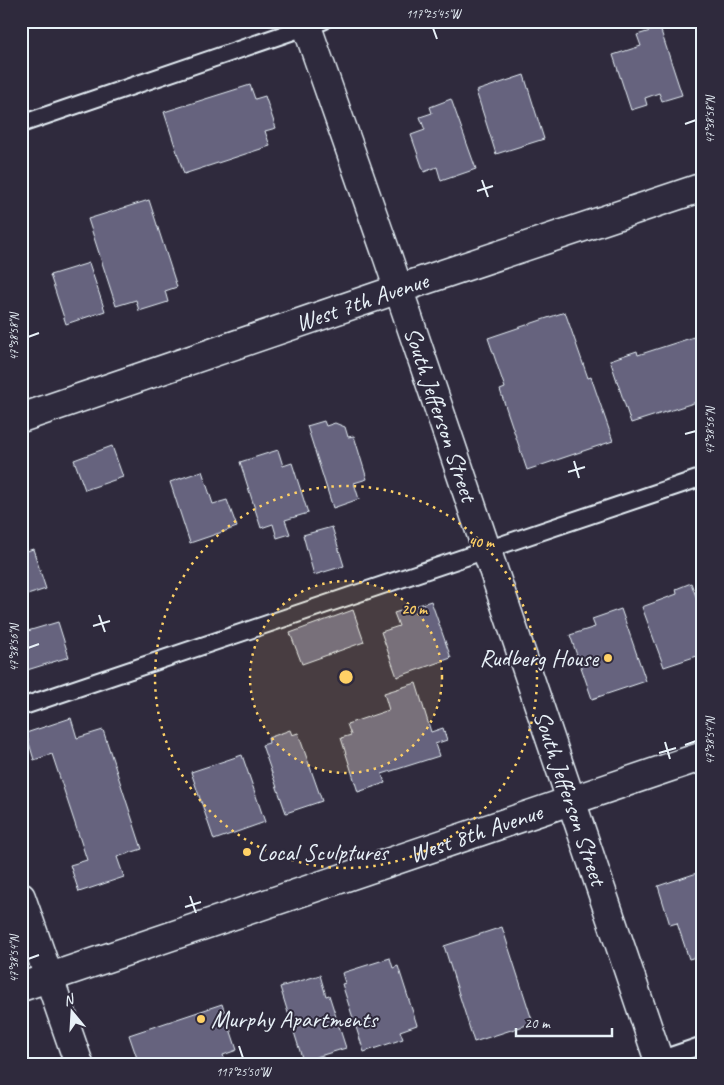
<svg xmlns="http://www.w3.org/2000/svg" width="724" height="1085" font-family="Caveat,sans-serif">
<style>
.building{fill:#66647e;stroke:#e8f1f8}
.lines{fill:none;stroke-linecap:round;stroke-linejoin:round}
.lane-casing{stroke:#e8f1f8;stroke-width:20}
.street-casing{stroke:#e8f1f8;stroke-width:31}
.lane{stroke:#2f2a3d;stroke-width:16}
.street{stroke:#2f2a3d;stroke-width:28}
.ticks{fill:none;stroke:#e8f1f8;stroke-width:2}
.ring{fill:none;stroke:#ffd166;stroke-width:2.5;stroke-dasharray:2.5 5}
.poi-dot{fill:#ffd166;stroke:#2f2a3d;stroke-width:2}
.labels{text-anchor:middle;stroke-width:4;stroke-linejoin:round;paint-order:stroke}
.street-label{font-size:24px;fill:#e8f1f8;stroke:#2f2a3d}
.poi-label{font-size:24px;fill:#e8f1f8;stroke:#2f2a3d;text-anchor:start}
.centre{fill:#ffd166;stroke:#2f2a3d;stroke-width:2.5}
.ring-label{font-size:15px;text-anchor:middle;font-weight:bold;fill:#ffd166;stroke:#2f2a3d;stroke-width:4;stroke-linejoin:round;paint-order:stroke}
.neatline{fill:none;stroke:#e8f1f8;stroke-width:2}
.ticks-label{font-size:12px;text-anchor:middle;fill:#e8f1f8}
</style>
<rect width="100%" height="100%" fill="#2f2a3d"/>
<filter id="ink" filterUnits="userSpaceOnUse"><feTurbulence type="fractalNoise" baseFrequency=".02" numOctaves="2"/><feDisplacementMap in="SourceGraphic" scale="10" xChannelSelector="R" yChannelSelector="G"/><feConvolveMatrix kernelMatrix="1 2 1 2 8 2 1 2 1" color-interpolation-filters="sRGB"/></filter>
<g filter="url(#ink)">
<!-- building -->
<g class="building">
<path d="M49 21H63L50 25Z"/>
<path d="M660 28 682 95 662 101 659 93 645 98 647 105 631 110 613 55 641 46 637 35Z"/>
<path d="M524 75 544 139 496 154 476 91Z"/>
<path d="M250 85 255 99 265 96 276 128 265 131 270 146 184 174 164 112Z"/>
<path d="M451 99 476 169 441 181 437 167 424 172 411 135 425 130 420 117 432 113 430 107Z"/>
<path d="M149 200 177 287 165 291 168 302 139 311 136 300 116 306 88 219Z"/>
<path d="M89 263 105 311 66 324 50 275Z"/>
<path d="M703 263V286L696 265Z"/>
<path d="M565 312 588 378 591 377 613 441 527 470 500 390 505 388 488 338Z"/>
<path d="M21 314 25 326 21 328Z"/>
<path d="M703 334V400L631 423 610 360 637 351 638 355Z"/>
<path d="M324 421 326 426 335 423 345 427 348 437 354 436 367 479 354 483 359 499 333 508 307 426Z"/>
<path d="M112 446 123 477 85 490 74 460Z"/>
<path d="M278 450 283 466 292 463 308 513 285 520 290 534 277 538 273 524 261 528 240 462Z"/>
<path d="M202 471 213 504 227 500 237 527 190 543 170 482Z"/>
<path d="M21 501 27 520 21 522Z"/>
<path d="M332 527 344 566 314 575 303 535Z"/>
<path d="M33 549 46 589 21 597V553Z"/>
<path d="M691 583 703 615V654L664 667 642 607 677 594 676 589Z"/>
<path d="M431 601 451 658 397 677 381 632 399 626 394 613Z"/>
<path d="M621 609 646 681 592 699 570 635 595 627 592 619Z"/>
<path d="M353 610 364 642 302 664 290 633Z"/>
<path d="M58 622 69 657 24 671 21 661V633Z"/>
<path d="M416 683 431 732 443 728 447 740 435 744 439 756 382 774 385 783 358 792 341 738 351 735 347 724 389 710 384 693Z"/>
<path d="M71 718 77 738 103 730 142 849 117 857 124 877 79 892 70 865 87 860 52 754 34 760 26 733Z"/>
<path d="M290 730 292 735 298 733 322 801 286 813 262 745 269 743 268 738Z"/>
<path d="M242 755 265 822 214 840 191 772Z"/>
<path d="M703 871V955L689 959 677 923 670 925 658 886Z"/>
<path d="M502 927 533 1023 474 1042 444 946Z"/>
<path d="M390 958 393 968 398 966 417 1025 400 1031 403 1039 364 1052 342 984 345 983 342 973Z"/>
<path d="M320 975 326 996 329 995 346 1048 303 1061 280 987Z"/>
<path d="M222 1004 237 1050 223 1055 226 1064H139L129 1035Z"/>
</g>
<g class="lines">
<defs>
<g id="lane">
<path d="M21 124 323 21"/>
<path d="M21 707 703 477"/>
<path d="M650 1063 703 1045"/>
</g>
<g id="street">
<path id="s1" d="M305 21 388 258 660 1064"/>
<path id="s2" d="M21 418 425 280 703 187"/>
<path d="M21 897 79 1064"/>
<path id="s3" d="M21 987 703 756"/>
</g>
</defs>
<!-- lane casing -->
<use href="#lane" class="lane-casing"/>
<!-- street casing -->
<use href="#street" class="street-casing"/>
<!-- lane -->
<use href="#lane" class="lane"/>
<!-- street -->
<use href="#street" class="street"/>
</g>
</g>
<!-- ticks -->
<path class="ticks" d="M433 28 437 39M685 124 696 120M482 180 488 197M477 191 493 186M28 337 39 333M685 434 696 431M574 461 579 478M568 472 585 467M99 615 105 632M93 626 110 621M28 648 39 644M665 742 670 759M685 745 696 741M659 753 676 748M190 896 196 913M185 907 201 902M28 959 39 955M239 1046 243 1058"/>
<!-- distance rings -->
<circle cx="346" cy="677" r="96" fill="#ffd166" fill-opacity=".12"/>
<g class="ring">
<circle cx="346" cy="677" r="96"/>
<circle cx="346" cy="677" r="191"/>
</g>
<!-- markers -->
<g class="poi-dot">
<circle cx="608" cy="658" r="5"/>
<circle cx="247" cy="852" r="5"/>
<circle cx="201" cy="1019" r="5"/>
</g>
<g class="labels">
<!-- street labels -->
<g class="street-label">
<text dy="8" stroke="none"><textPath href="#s2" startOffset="360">West 7th Avenue</textPath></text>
<text dy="8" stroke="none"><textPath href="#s1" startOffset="416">South Jefferson Street</textPath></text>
<text dy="8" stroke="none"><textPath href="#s1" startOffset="821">South Jefferson Street</textPath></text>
<text dy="8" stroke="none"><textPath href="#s3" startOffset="480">West 8th Avenue</textPath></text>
</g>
<!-- poi labels -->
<g class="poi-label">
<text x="598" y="666" text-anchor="end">Rudberg House</text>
<text x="257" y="860">Local Sculptures</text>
<text x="211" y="1027">Murphy Apartments</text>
</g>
</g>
<circle cx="346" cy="677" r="8" class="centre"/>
<g class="ring-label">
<text x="481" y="547">40 m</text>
<text x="414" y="614">20 m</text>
</g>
<!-- margin -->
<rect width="724" height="1085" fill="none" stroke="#2f2a3d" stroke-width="55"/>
<!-- north arrow -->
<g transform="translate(72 1012) rotate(342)" stroke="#2f2a3d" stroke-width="4" paint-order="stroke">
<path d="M0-4L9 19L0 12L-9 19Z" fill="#e8f1f8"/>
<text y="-8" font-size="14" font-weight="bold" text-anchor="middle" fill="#e8f1f8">N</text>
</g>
<!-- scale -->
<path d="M516 1028v8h96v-8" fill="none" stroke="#e8f1f8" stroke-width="2.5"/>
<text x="524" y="1028" font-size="15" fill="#e8f1f8" stroke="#2f2a3d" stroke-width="4" paint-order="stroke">20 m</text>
<rect x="28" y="28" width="668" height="1030" class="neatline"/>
<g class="ticks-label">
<text x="433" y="18">117°25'45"W</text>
<text transform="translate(710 120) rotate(-90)" y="4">47°38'58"N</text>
<text transform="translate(14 337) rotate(-90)" y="4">47°38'58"N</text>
<text transform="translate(710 431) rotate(-90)" y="4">47°38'56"N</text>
<text transform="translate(14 648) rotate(-90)" y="4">47°38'56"N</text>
<text transform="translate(710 741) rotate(-90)" y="4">47°38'54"N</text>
<text transform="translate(14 959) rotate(-90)" y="4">47°38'54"N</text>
<text x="243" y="1076">117°25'50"W</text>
</g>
</svg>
